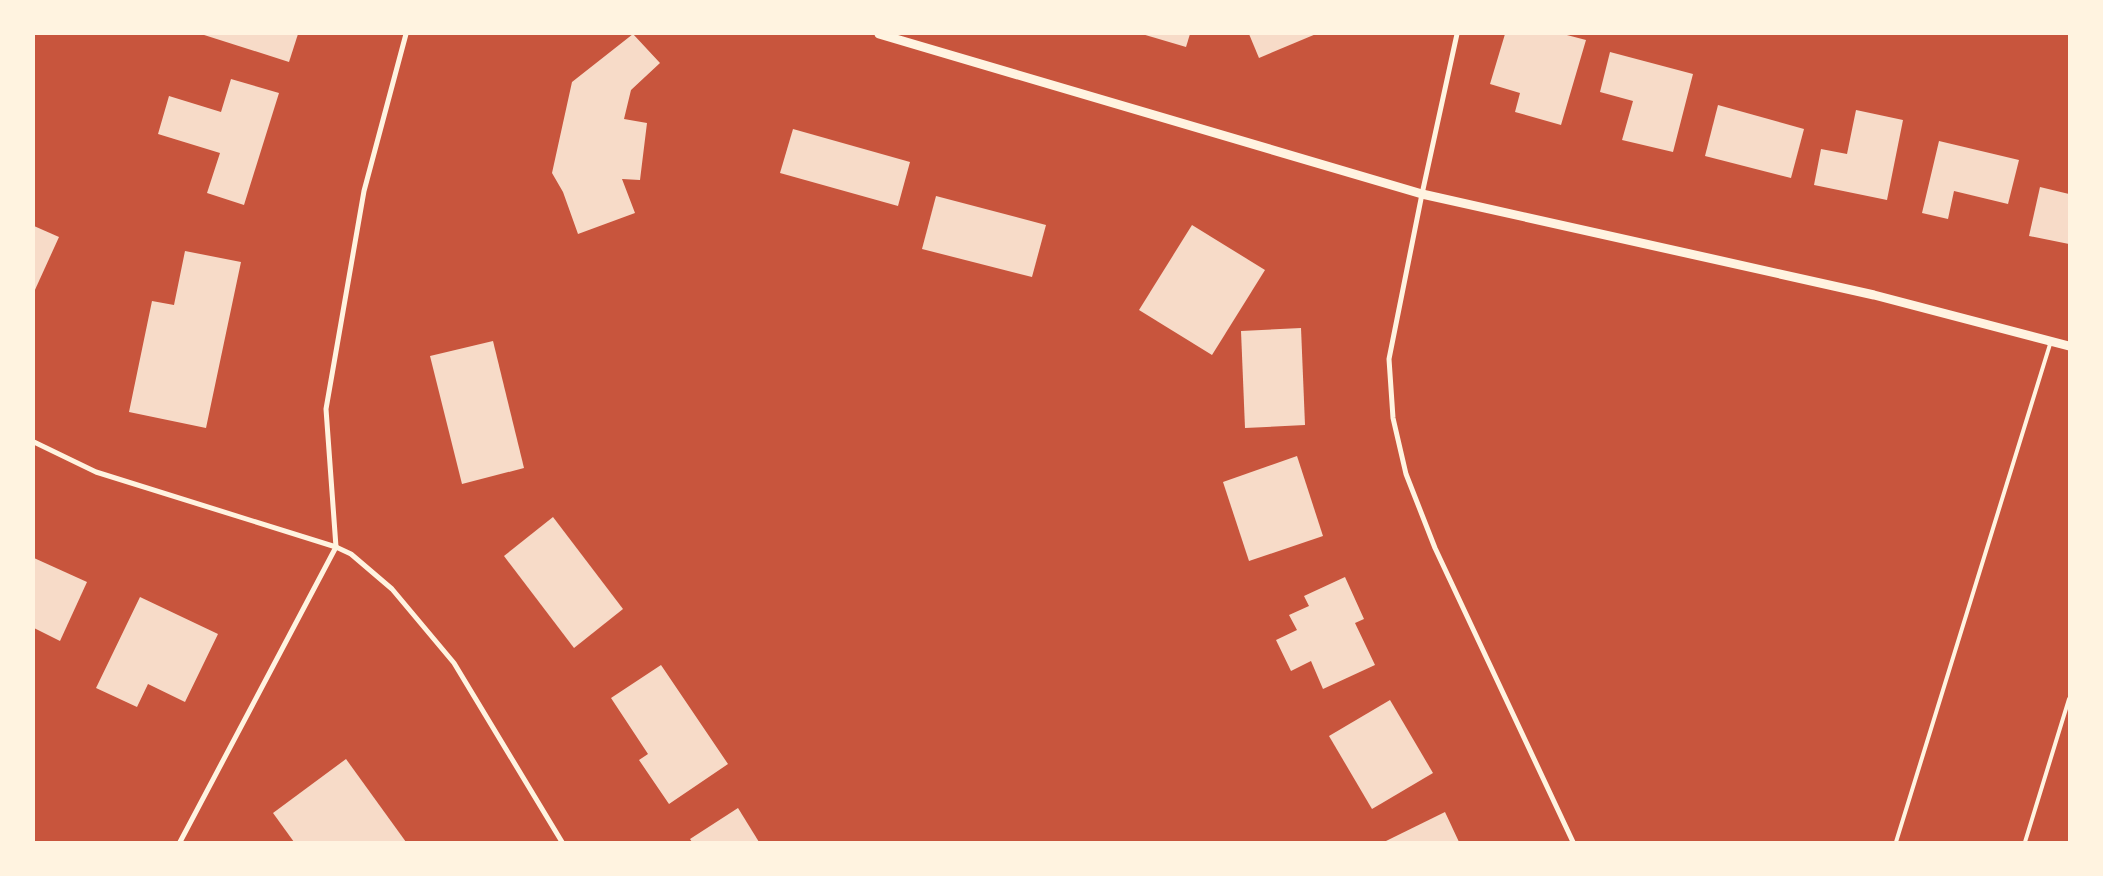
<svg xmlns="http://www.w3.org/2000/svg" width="2103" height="876" font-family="Inter,sans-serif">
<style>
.building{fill:#f7dbc8}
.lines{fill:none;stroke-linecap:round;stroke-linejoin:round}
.service{stroke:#fff3e0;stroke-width:4}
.minor{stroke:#fff3e0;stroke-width:5}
.tertiary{stroke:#fff3e0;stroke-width:9}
</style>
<rect width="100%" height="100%" fill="#c8553d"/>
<!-- building -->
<g class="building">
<path d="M201 34H298L289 62Z"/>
<path d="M633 34 660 63 631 90 624 119 647 123 640 180 622 179 635 213 578 234 563 192 552 173 572 82Z"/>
<path d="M1142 34H1190L1186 47Z"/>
<path d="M1249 34H1316L1259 58Z"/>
<path d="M1505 34H1563L1586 40 1561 125 1515 112 1520 93 1490 84Z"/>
<path d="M1610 52 1693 74 1673 152 1622 140 1633 101 1600 92Z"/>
<path d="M231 79 279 93 244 205 207 193 220 153 158 134 169 96 221 112Z"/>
<path d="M1718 105 1804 129 1791 178 1705 156Z"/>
<path d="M1856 110 1903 120 1887 200 1814 185 1821 149 1847 154Z"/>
<path d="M793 129 910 162 898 206 780 173Z"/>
<path d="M1939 141 2019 160 2008 204 1954 191 1948 219 1922 213Z"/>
<path d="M2040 187 2069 194V244L2029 236Z"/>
<path d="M936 196 1046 225 1032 277 922 249Z"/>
<path d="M1192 225 1265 270 1212 355 1139 310Z"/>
<path d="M34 226 59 237 34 292Z"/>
<path d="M185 251 241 262 206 428 129 412 152 301 174 305Z"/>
<path d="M1301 328 1305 425 1245 428 1241 331Z"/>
<path d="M493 341 524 468 462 484 430 356Z"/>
<path d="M1297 456 1323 536 1249 561 1223 482Z"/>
<path d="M553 517 623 609 574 648 504 556Z"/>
<path d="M34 558 87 582 60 641 34 628Z"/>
<path d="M1345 577 1364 619 1355 623 1375 665 1323 689 1311 661 1291 671 1276 640 1297 630 1289 615 1309 606 1304 596Z"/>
<path d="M140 597 218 634 185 702 148 684 137 707 96 688Z"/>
<path d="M661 665 728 764 669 804 639 760 648 754 611 698Z"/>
<path d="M1390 700 1433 773 1372 809 1329 736Z"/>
<path d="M346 759 406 842H294L273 813Z"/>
<path d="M738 808 759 842H692L690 839Z"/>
<path d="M1445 812 1459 842H1387L1386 841Z"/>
</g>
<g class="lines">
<!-- service -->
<g class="service">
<path d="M1896 842 2051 341"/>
<path d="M2025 842 2069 699"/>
</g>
<!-- minor -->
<g class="minor">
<path d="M1457 34 1422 194 1389 359 1393 418 1406 474 1435 548 1573 842"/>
<path d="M34 442 96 472 336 547 351 554 392 589 454 663 562 842"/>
<path d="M336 547 326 409 364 191 406 34"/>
<path d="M180 842 336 547"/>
</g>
<!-- tertiary -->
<path class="tertiary" d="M879 34 1422 194 1874 295 2069 346"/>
</g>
<!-- border -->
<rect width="2103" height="876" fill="none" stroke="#fff3e0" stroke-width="70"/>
</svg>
